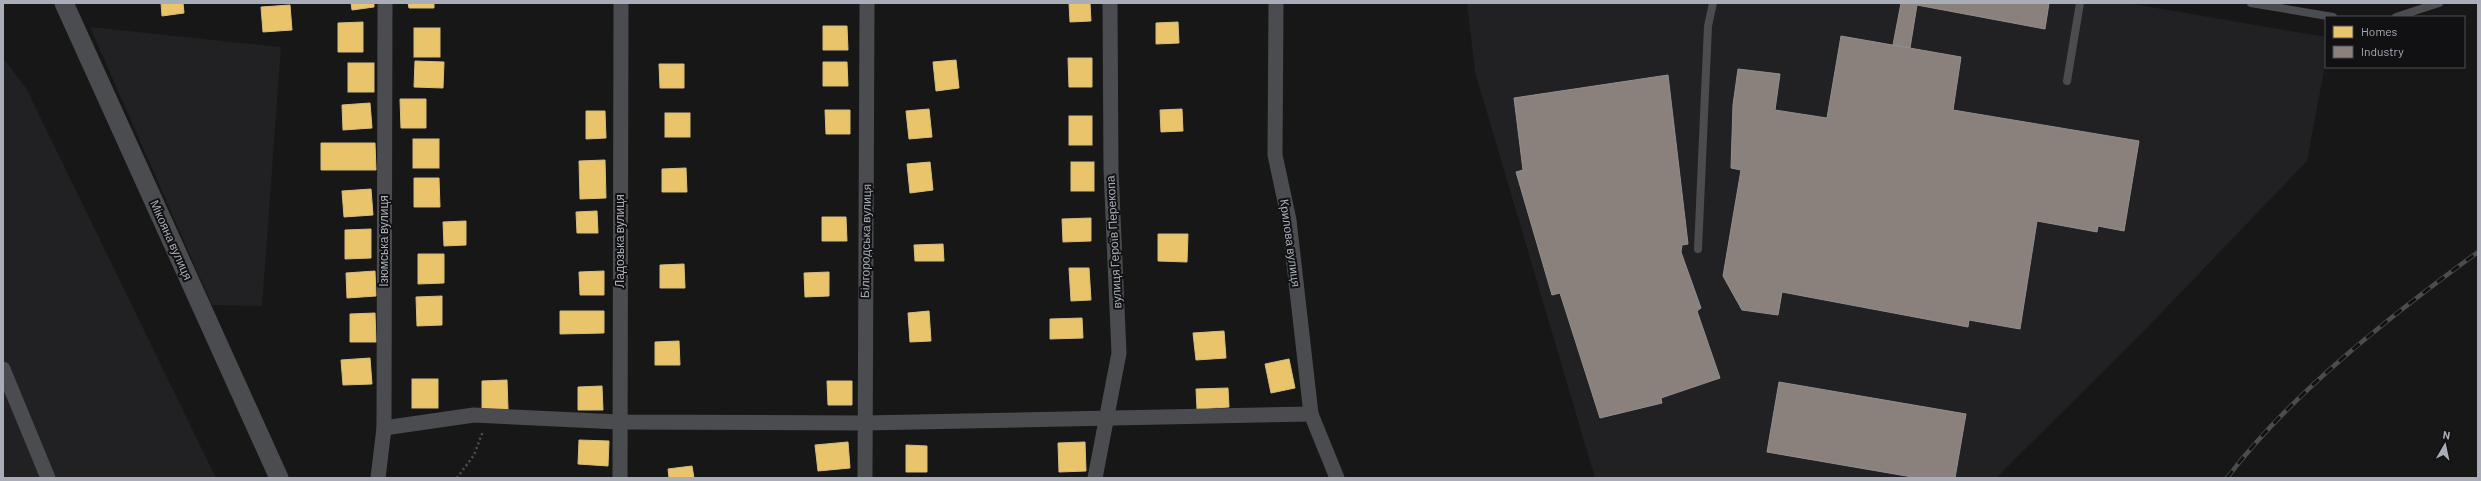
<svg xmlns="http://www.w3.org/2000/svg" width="2481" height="481" font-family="Barlow,sans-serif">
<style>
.built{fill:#212123}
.homes{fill:#e9c46a;stroke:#d6bd81}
.industry{fill:#8a817c;stroke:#938e8e}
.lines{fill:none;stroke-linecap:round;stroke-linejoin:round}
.path{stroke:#4d4e52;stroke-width:2.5;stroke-dasharray:2 3;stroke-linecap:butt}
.service{stroke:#4b4c50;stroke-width:8}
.minor{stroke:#4b4c50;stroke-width:15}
.tertiary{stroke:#4b4c50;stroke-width:19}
.rail-casing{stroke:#4b4c4f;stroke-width:4.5}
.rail{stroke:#111113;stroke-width:3;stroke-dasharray:9;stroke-linecap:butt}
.labels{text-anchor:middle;stroke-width:4;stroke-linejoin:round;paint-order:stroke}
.street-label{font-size:12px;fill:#a8adb8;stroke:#111113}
</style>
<rect width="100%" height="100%" fill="#171717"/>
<!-- built -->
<g class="built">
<path d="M1467 3H2127L2326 37V60L2307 161 2140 335 1996 478H1595L1475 72Z"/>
<path d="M90 27 281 47 262 306 212 305Z"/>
<path d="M3 58 26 88 216 478H3Z"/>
</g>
<!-- homes -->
<g class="homes">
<path d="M161 3H183L184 13 162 16Z"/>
<path d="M351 3H374V7L352 10Z"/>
<path d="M408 3H434V8H409Z"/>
<path d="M1069 3H1090L1091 21 1070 22Z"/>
<path d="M290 5 292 30 263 32 261 7Z"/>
<path d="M363 22V52H338V23Z"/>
<path d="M1178 22 1179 43 1156 44V23Z"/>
<path d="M823 26H847L848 50H823Z"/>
<rect x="414" y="28" width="26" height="29"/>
<path d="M1068 58H1092V87H1069Z"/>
<path d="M956 60 959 88 936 91 933 62Z"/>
<path d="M415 61 444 62 443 88 414 87Z"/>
<path d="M823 62H847L848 86H823Z"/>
<rect x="348" y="63" width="26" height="29"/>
<path d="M659 64H684V88H660Z"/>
<path d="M400 99H426V128H401Z"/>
<path d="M370 103 372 128 343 130 342 105Z"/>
<path d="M929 109 932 137 909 139 906 111Z"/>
<path d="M1182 109 1183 131 1161 132 1160 110Z"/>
<path d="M825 110H850V134H826Z"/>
<path d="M586 111H605L606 138 586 139Z"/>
<rect x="665" y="113" width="25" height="24"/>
<rect x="1069" y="116" width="23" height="29"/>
<rect x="413" y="139" width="26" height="29"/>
<path d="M321 143H375L376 170H321Z"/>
<path d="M605 160 606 198 580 199 579 161Z"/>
<path d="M930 162 933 190 910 193 907 164Z"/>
<rect x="1071" y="162" width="23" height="29"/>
<path d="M686 168 687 192H662V169Z"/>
<path d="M414 178H439L440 207H414Z"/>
<path d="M371 189 373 215 344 217 342 191Z"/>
<path d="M597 211 598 233H577L576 212Z"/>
<path d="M822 217H846L847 241H822Z"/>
<path d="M1091 218V241L1063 242 1062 219Z"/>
<path d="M466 221V245L444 246 443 222Z"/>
<path d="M371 229V258L345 259V230Z"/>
<path d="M1158 234H1188L1187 262 1158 261Z"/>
<path d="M943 244 944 261H915L914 245Z"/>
<path d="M418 254H444V283L418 284Z"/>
<path d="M684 264 685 288H660V265Z"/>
<path d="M1069 268H1089L1091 300 1071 301Z"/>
<path d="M375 271 376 296 347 298 346 273Z"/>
<path d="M604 271V295H580L579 272Z"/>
<path d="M829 272V296L805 297 804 273Z"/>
<path d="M442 296V325L417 326 416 297Z"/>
<path d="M560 311H604V333L560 334Z"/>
<path d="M929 311 931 341 910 342 908 313Z"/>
<path d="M375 313 376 342H350V314Z"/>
<path d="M1082 318 1083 338 1050 339V319Z"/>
<path d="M1224 331 1226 358 1196 360 1193 333Z"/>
<path d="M679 341 680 365H655V342Z"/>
<path d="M370 358 372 384 343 385 341 360Z"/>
<path d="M1289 359 1295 388 1271 393 1265 364Z"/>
<rect x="412" y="379" width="26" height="29"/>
<path d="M507 380 508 409 482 410V381Z"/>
<path d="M827 381H852V405H828Z"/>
<path d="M602 386 603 410H578V387Z"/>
<path d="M1228 388 1229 407 1197 409 1196 389Z"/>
<path d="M579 440 609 441 608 466 578 464Z"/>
<path d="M848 442 850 468 818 471 815 445Z"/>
<path d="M1085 442 1086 471 1059 472 1058 443Z"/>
<path d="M906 445 927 446V472H906Z"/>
<path d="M692 466 694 478H669L668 469Z"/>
</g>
<!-- industry -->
<g class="industry">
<path d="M1899 3H2049L2045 29 1917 5 1910 48 1893 45 1901 3Z"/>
<path d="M1841 36 1961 57 1953 110 2139 141 2124 231 2098 226 2097 232 2037 221 2020 329 1969 320 1968 327 1782 292 1778 315 1742 310 1723 276 1741 170 1731 168 1733 105 1738 69 1780 74 1775 110 1827 118Z"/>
<path d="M1668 75 1688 244 1682 245 1681 252 1701 308 1697 311 1720 378 1661 398 1662 403 1600 418 1560 293 1552 295 1516 172 1523 170 1514 98Z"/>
<path d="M1779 382 1966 414 1955 478H1918L1767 452Z"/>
</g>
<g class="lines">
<!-- path -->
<path class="path" d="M457 478 474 455 483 431"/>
<!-- service -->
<g class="service">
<path d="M2251 3 2333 17"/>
<path d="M2396 17 2439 3"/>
<path d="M2067 81 2080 3"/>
<path d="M1698 249 1708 26 1713 3"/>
</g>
<!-- minor -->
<g class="minor">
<path d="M1276 3 1275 155 1289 220 1311 414 1337 478"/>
<path d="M3 369 48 478"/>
<path d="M384 428 474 415 619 422 864 423 1311 414"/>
<path d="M378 478 384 428 385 3"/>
<path d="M620 478 621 3"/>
<path d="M865 478 867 3"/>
<path d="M1095 478 1119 353 1111 170 1110 3"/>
</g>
<!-- tertiary -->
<path class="tertiary" d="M64 3 279 478"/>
<defs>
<path id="rail" d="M2227 478C2290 394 2393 314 2478 252"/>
</defs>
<!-- rail casing -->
<use href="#rail" class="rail-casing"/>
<!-- rail -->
<use href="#rail" class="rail"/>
</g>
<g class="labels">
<!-- street labels -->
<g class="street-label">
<text transform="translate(171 240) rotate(66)" y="4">Мікояна вулиця</text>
<text transform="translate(384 241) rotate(-90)" y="4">Ізюмська вулиця</text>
<text transform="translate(620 241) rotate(-90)" y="4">Ладозька вулиця</text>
<text transform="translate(866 241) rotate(-89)" y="4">Білгородська вулиця</text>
<text transform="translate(1114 242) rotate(-93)" y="4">вулиця Героїв Перекопа</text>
<text transform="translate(1290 243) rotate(82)" y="4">Крилова вулиця</text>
</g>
</g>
<!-- border -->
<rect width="2481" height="481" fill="none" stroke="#a8adb8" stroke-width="8"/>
<!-- legend -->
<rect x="2325" y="16" width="140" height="52" fill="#111113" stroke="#4d4f55"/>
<rect x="2333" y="26" width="20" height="12" fill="#e9c46a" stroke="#4d4f55"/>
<text x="2361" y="36" font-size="12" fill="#a8adb8">Homes</text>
<rect x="2333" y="46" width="20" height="12" fill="#8a817c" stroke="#4d4f55"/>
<text x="2361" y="56" font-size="12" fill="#a8adb8">Industry</text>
<!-- north arrow -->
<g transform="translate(2445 445) rotate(9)" stroke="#111113" stroke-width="3" paint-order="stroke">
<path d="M0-3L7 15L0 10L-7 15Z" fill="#a8adb8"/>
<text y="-6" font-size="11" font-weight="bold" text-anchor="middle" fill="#a8adb8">N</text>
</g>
</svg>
